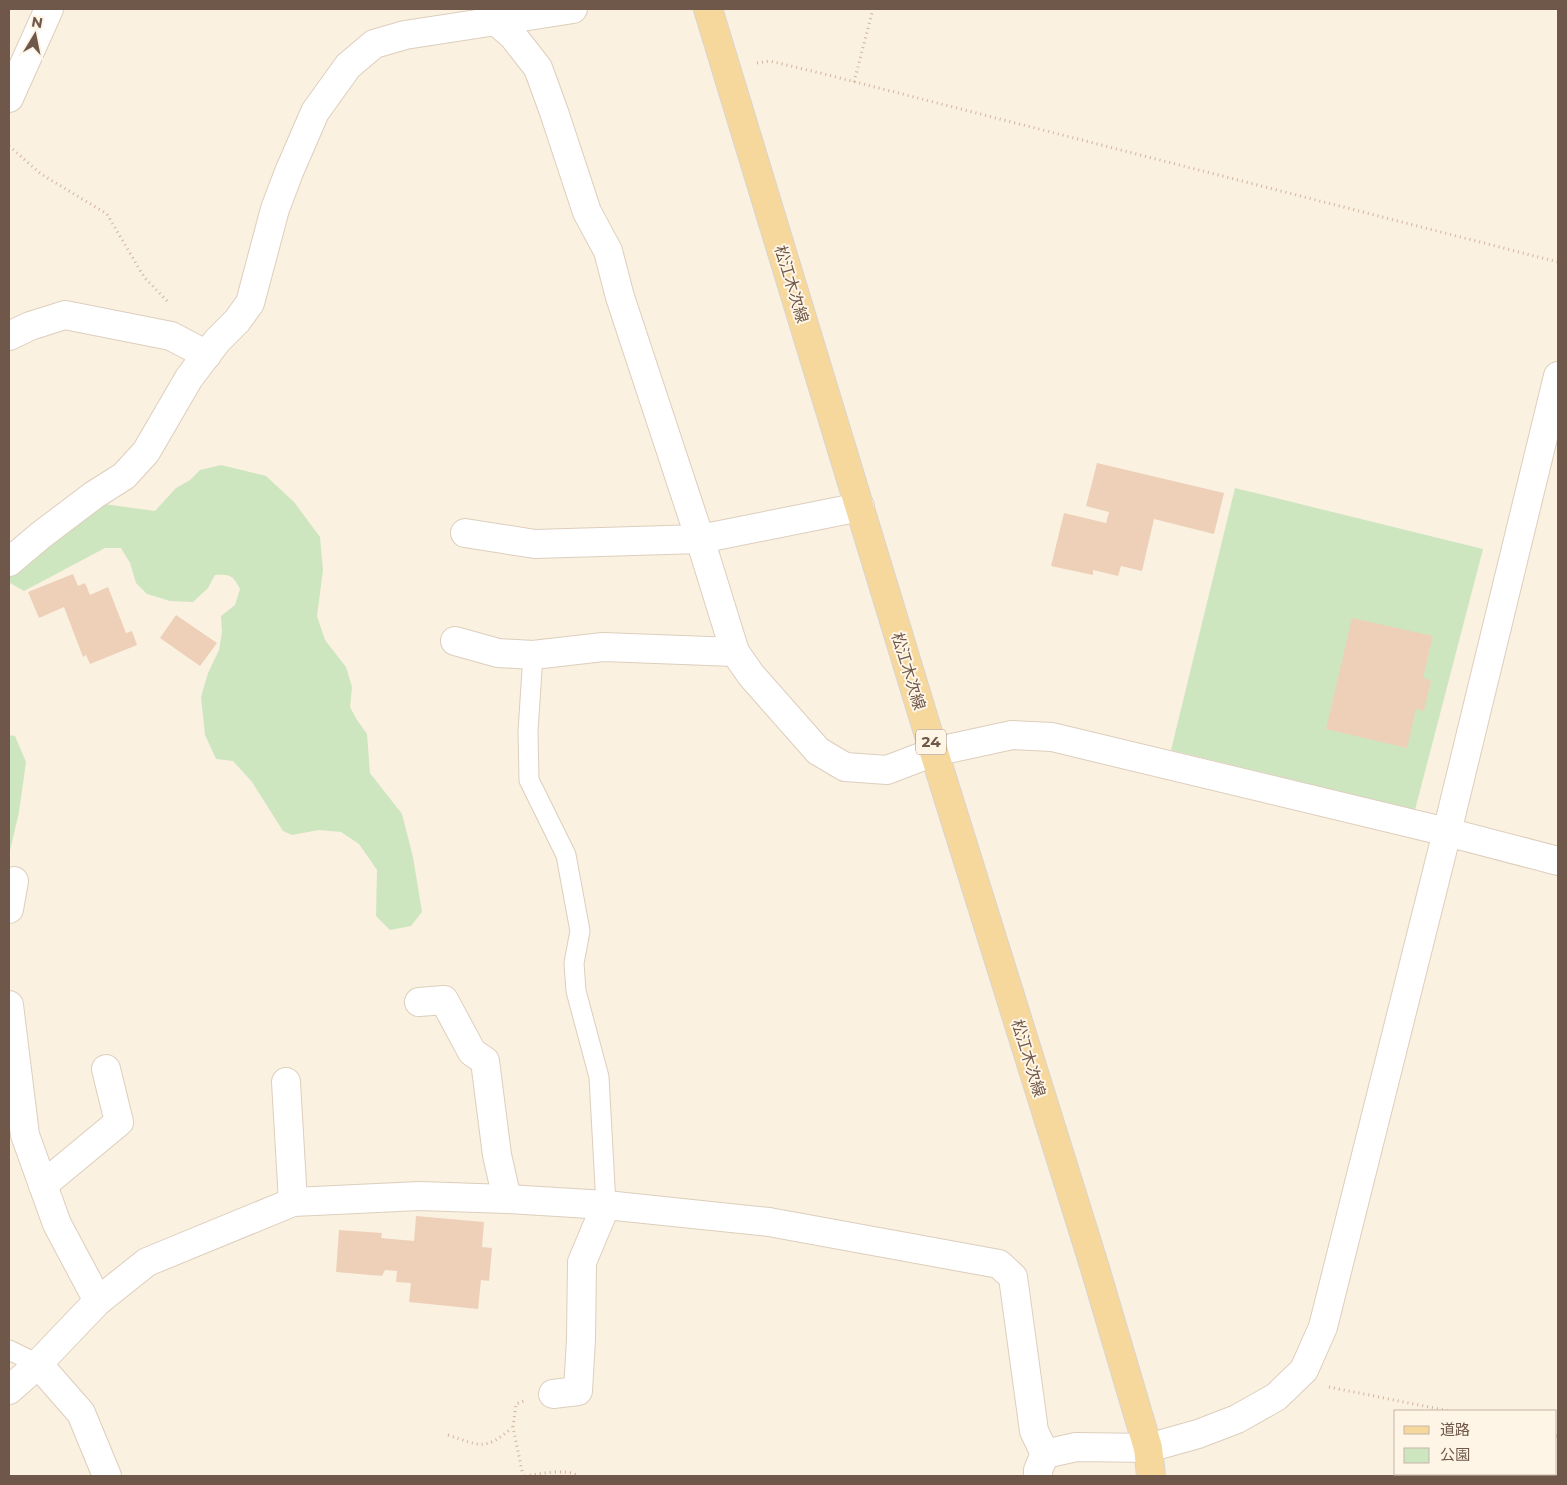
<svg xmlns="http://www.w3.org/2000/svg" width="1567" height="1485" font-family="Montserrat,'Noto Sans JP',sans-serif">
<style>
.green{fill:#cee6c0}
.building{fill:#eed0b9}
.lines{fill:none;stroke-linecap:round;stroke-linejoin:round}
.service-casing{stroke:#ddcebd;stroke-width:21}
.minor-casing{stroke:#ddcebd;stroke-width:30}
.tertiary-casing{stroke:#ddcebd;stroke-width:30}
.primary-casing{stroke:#dad4d0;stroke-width:30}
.path{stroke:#d2b49d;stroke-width:3;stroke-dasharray:1 4;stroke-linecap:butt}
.service{stroke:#fff;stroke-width:19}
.minor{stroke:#fff;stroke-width:28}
.tertiary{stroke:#fff;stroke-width:28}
.primary{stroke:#f6d89c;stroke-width:28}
.labels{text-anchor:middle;stroke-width:4;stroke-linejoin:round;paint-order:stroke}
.shield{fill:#fef5e6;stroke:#9a8778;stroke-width:1}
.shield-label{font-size:15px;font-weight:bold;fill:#6f5849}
.street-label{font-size:16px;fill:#6f5849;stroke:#fef5e6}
</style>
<rect width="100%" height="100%" fill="#faf1e0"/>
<!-- green -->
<g class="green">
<path d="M221 465 266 476 294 502 320 537 323 570 317 616 325 640 346 667 352 687 350 707 357 720 367 734 370 773 402 814 413 857 422 912 411 926 390 930 376 916 377 870 359 844 341 832 319 830 292 835 283 831 252 782 233 761 216 759 205 735 201 697 208 673 219 650 222 632 221 616 235 605 240 589C233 575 230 574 215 575L208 588 193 602 170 601 147 594 136 583 130 563 121 548H105L24 591 10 583V558L89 502 155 511 176 488 190 480 200 470Z"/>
<path d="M1235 488 1483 549 1415 810 1171 750Z"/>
<path d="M9 735 15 736 26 762 19 812 9 855Z"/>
</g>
<!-- building -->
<g class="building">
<path d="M1097 463 1224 493 1214 534 1154 519 1142 571 1121 566 1118 576 1093 570V575L1051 566 1064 513 1106 523 1109 512 1086 506Z"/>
<path d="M73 574 78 586 85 583 90 595 108 587 126 633 132 631 137 645 90 664 86 655 83 657 64 607 39 618 28 592Z"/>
<path d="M176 615 217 643 200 666 160 638Z"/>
<path d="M1352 618 1433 636 1423 678 1431 680 1424 711 1416 709 1407 748 1326 729Z"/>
<path d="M416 1216 484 1222 482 1247 492 1248 489 1281 481 1280 478 1309 409 1302 411 1283 396 1282 397 1271 385 1270 382 1276 336 1272 339 1230 382 1233 381 1238 414 1241Z"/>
</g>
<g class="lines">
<defs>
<g id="service">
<path d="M533 655 528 731 529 780 566 855 580 931 574 963 576 991 599 1077 606 1205"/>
<path d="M9 1350 38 1364"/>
</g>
<g id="minor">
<path d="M494 9 496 21 573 9"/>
<path d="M9 98 49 9"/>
<path d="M9 336 30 326 65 315 171 336 207 355"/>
<path d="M465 533 535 544 700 539 860 507"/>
<path d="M9 562 41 535 94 495 124 476 146 452 189 378 217 341 237 321 250 303 275 209 289 172 315 112 348 66 374 44 405 35 496 21 513 36 538 68 554 112 587 212 608 251 620 297 700 539 735 652 751 675 818 751 845 767 887 770 934 752 1012 735 1052 737 1447 832 1558 861"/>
<path d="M455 641 498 653 533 655 603 647 735 652"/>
<path d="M9 909 14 881"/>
<path d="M419 1002 444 1000 472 1052 485 1061 497 1155 507 1199"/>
<path d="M9 1005 25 1135 57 1224 98 1301"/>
<path d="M286 1082 293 1202"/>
<path d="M43 1185 119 1122 106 1069"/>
<path d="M38 1364 81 1413 107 1476"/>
<path d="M9 1390 34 1368 98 1301 147 1262 293 1202 420 1196 507 1199 606 1205 769 1222 999 1264 1013 1277 1034 1431 1045 1454"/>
<path d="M553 1394 578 1391 581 1339 582 1262 606 1205"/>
</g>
<path id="tertiary" d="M1038 1476V1470L1045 1454 1076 1447 1148 1448 1198 1434 1237 1419 1276 1397 1304 1370 1323 1327 1447 832 1558 376"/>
<path id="primary" d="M708 9 934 752 1094 1265 1148 1448 1151 1476"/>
</defs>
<!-- service casing -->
<use href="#service" class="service-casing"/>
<!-- minor casing -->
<use href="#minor" class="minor-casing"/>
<!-- tertiary casing -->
<use href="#tertiary" class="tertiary-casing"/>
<!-- primary casing -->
<use href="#primary" class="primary-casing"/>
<!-- path -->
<g class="path">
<path d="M757 63 770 61 828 75 1558 262"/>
<path d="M854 82 873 9"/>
<path d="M9 146 41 174 107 214 144 277 169 303"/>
<path d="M1329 1387 1449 1411"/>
<path d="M448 1435C481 1446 484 1451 512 1428"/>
<path d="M1556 1436H1558"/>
<path d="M523 1476 513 1427 516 1404 524 1401"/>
<path d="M525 1476C538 1474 568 1468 578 1476"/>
</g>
<!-- service -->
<use href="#service" class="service"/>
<!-- minor -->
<use href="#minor" class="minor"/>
<!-- tertiary -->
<use href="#tertiary" class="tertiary"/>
<!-- primary -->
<use href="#primary" class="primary"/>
</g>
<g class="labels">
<!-- shield labels -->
<rect class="shield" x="916" y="729.5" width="30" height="25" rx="4"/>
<g class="shield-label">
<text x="931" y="747">24</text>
</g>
<!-- street labels -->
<g class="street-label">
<text transform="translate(792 284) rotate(73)" y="6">松江木次線</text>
<text transform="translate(909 671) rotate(73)" y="6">松江木次線</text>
<text transform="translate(1029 1058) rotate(73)" y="6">松江木次線</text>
</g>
</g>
<!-- border -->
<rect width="1567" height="1485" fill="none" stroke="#6f5849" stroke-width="20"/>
<!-- legend -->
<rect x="1394" y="1410" width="162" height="65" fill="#fef5e6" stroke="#c5b6a7"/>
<rect x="1404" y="1426" width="25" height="8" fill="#f6d89c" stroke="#c5b6a7"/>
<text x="1440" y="1435" font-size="15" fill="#6f5849">道路</text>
<rect x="1404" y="1448" width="25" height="15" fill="#cee6c0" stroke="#c5b6a7"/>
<text x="1440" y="1460" font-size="15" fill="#6f5849">公園</text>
<!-- north arrow -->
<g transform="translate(35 35) rotate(10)" stroke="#fef5e6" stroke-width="4" paint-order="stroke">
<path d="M0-4L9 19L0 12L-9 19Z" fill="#6f5849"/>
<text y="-8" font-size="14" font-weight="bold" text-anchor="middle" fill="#6f5849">N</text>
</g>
</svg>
